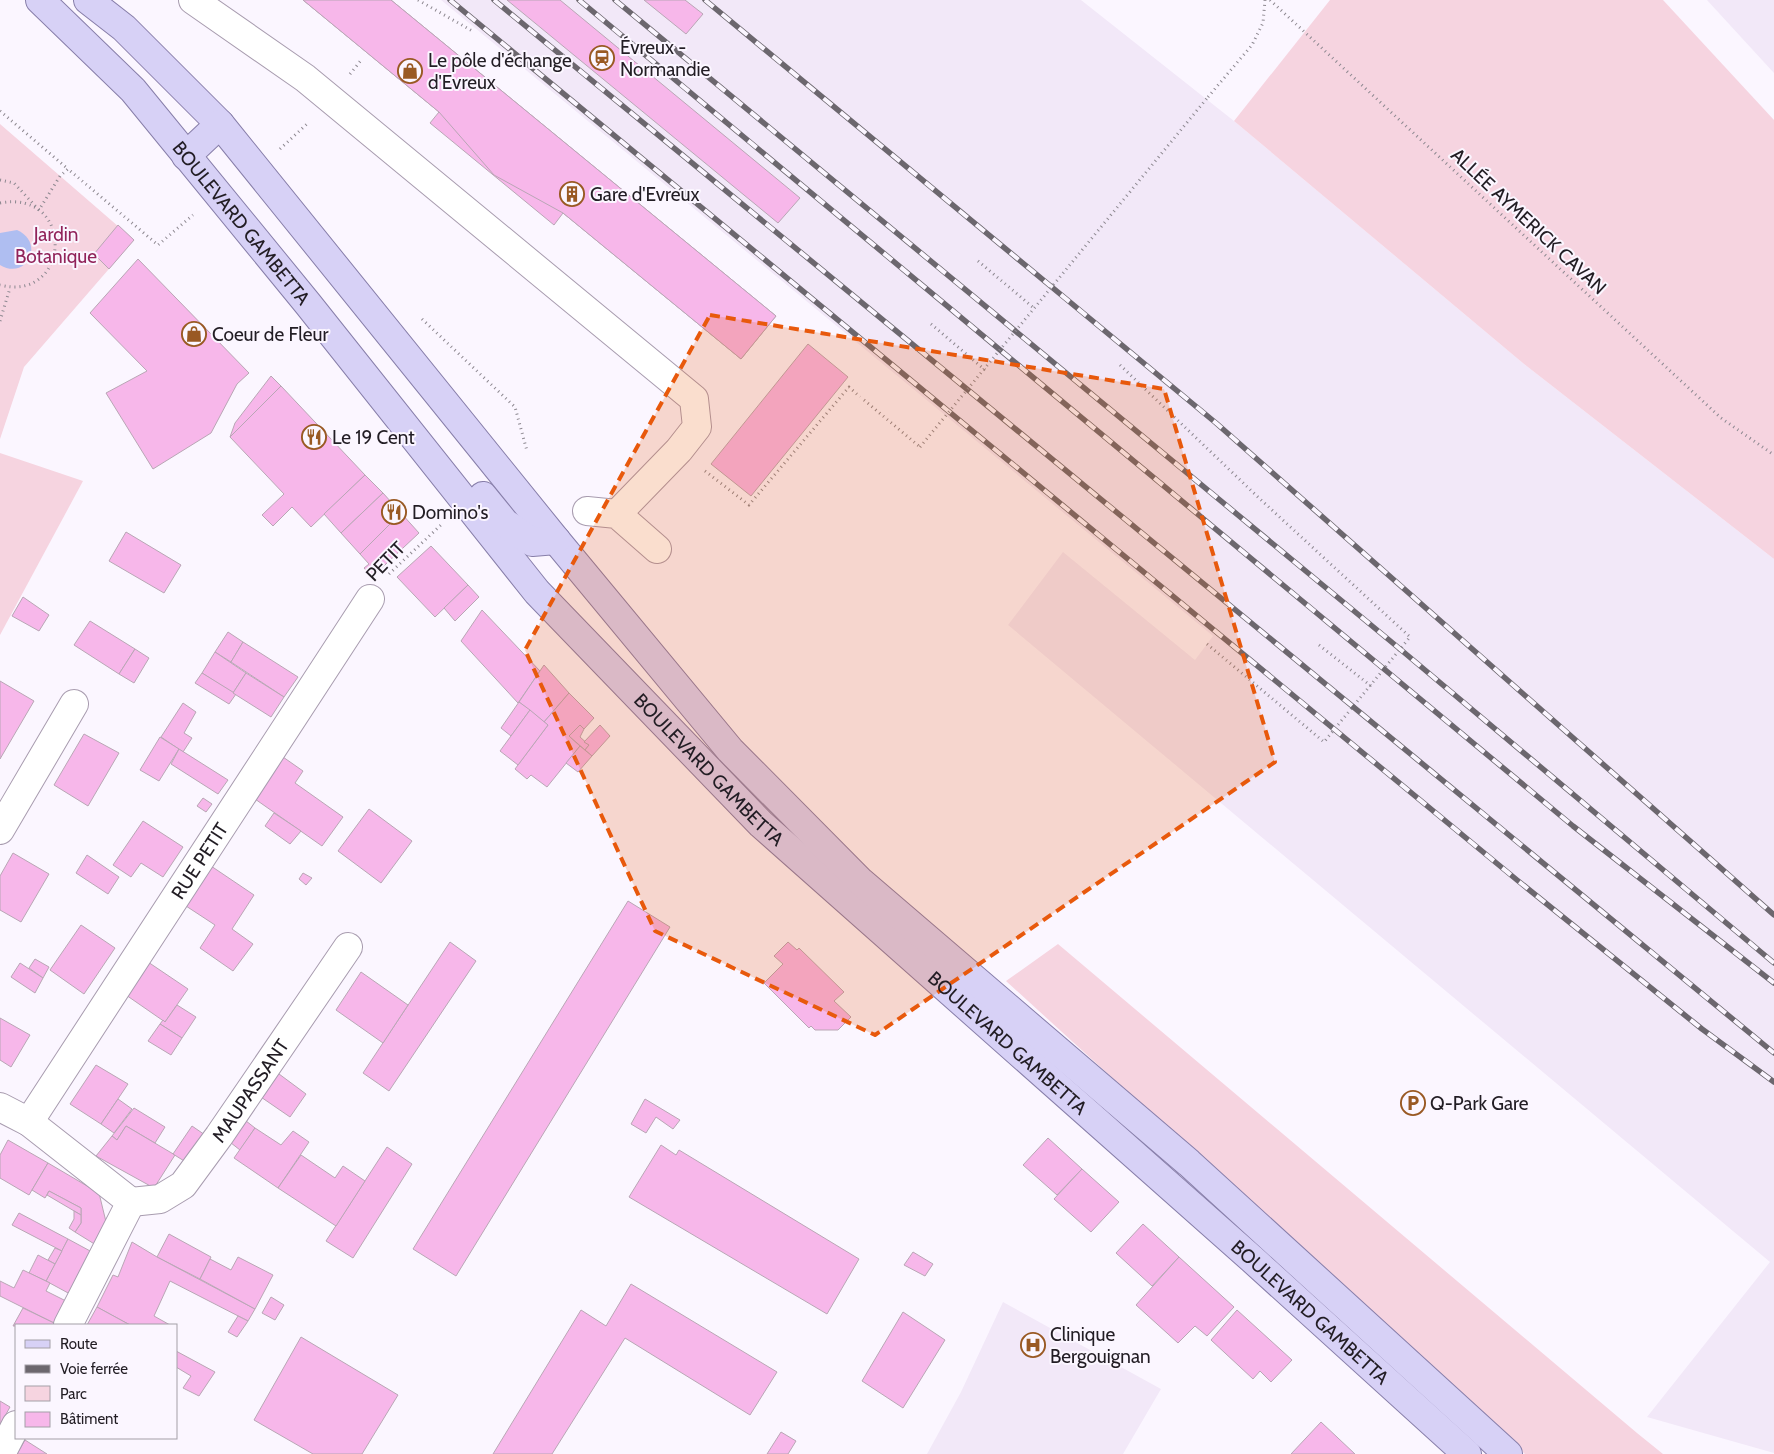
<svg xmlns="http://www.w3.org/2000/svg" width="1774" height="1454" font-family="Cabin,sans-serif">
<style>
.built{fill:#f2e8f8}
.green{fill:#f6d4e0}
.water{fill:#afbef1}
.building{fill:#f7b7ea;stroke:#b9a6b5}
.lines{fill:none;stroke-linecap:round;stroke-linejoin:round}
.minor-casing{stroke:#a89caf;stroke-width:30}
.major-casing{stroke:#877ea9;stroke-width:30}
.path{stroke:#8d8890;stroke-width:3;stroke-dasharray:1 4;stroke-linecap:butt}
.minor{stroke:#fff;stroke-width:28}
.major{stroke:#d7d1f6;stroke-width:28}
.rail-casing{stroke:#6c676e;stroke-width:5.5}
.rail{stroke:#fbf6ff;stroke-width:4;stroke-dasharray:11;stroke-linecap:butt}
.path-bridge{stroke:#8d8890;stroke-width:3;stroke-dasharray:1 4;stroke-linecap:butt}
.marked{fill:#e8590c;fill-opacity:0.2;stroke:#e8590c;stroke-width:4;stroke-dasharray:10 6;stroke-linejoin:round}
.labels{text-anchor:middle;stroke-width:4;stroke-linejoin:round;paint-order:stroke}
.poi-label{font-size:19px;fill:#221d24;stroke:#fbf6ff;text-anchor:start}
.street-label{font-size:19px;fill:#221d24;stroke:#fbf6ff}
.park-label{font-size:19px;fill:#91235a;stroke:#fbf6ff}
</style>
<rect width="100%" height="100%" fill="#fbf6ff"/>
<!-- built -->
<g class="built">
<path d="M441 0H1081L1234 121 1524 364 1774 559V1453L1647 1417 1770 1262 1008 625 1063 552 1195 660 1213 636Z"/>
<path d="M1707 0H1774V73Z"/>
<path d="M1003 1302 1161 1389 1123 1454H927L961 1392Z"/>
</g>
<!-- green -->
<g class="green">
<path d="M1330 0H1663L1774 120V559L1524 364 1234 121Z"/>
<path d="M0 124 134 240 24 367 0 439Z"/>
<path d="M0 453 83 481 0 635Z"/>
<path d="M1058 944 1637 1433 1663 1454H1525L1006 981Z"/>
</g>
<!-- water -->
<path class="water" d="M17 230C46 243 26 281 0 265V233Z"/>
<!-- building -->
<g class="building">
<path d="M303 0H391L776 316 741 359 563 213 554 225 430 123 439 112Z"/>
<path d="M303 0H391L776 316 741 359 563 213 494 175 439 112Z"/>
<path d="M507 0H560L800 198 778 223Z"/>
<path d="M644 0H685L703 14 686 34Z"/>
<path d="M118 225 134 240 109 269 94 254Z"/>
<path d="M138 259 249 373 237 384 211 433 153 469 106 393 147 371 90 313Z"/>
<path d="M808 344 848 377 751 496 711 464Z"/>
<path d="M271 376 281 386 230 437 235 423Z"/>
<path d="M281 386 365 475 311 527 292 507 273 526 262 515 284 494 230 437Z"/>
<path d="M365 475 383 493 341 533 324 514Z"/>
<path d="M383 493 401 513 360 554 341 533Z"/>
<path d="M401 513 419 533 372 577 364 568 369 564 360 554Z"/>
<path d="M126 532 181 565 164 593 109 561Z"/>
<path d="M431 546 468 585 435 617 397 577Z"/>
<path d="M468 585 479 597 455 621 444 608Z"/>
<path d="M23 597 49 615 39 631 12 616Z"/>
<path d="M482 610 540 671 518 703 461 641Z"/>
<path d="M90 621 135 649 119 674 74 645Z"/>
<path d="M228 632 243 642 231 662 215 652Z"/>
<path d="M243 642 298 677 284 697 231 662Z"/>
<path d="M135 649 149 658 134 683 119 674Z"/>
<path d="M215 652 246 673 233 693 202 673Z"/>
<path d="M544 665 569 693 544 722 519 702Z"/>
<path d="M202 673 236 694 229 704 195 683Z"/>
<path d="M246 673 284 697 271 717 233 693Z"/>
<path d="M0 681 34 701 0 759Z"/>
<path d="M569 693 594 718 584 729 580 725 569 736 580 746 547 787 531 775 527 779 515 769 548 725 544 722Z"/>
<path d="M519 702 530 710 511 736 501 728Z"/>
<path d="M183 703 196 712 184 733 192 738 183 752 161 737Z"/>
<path d="M530 710 548 725 518 765 500 751Z"/>
<path d="M580 725 584 729 580 737 589 745 585 750 569 736Z"/>
<path d="M600 725 610 736 592 756 585 750 589 745 584 742Z"/>
<path d="M84 734 119 753 88 806 54 785Z"/>
<path d="M160 737 179 749 159 781 140 770Z"/>
<path d="M580 746 592 756 578 772 566 763Z"/>
<path d="M179 749 228 780 218 794 171 764Z"/>
<path d="M283 757 303 771 295 783 343 817 322 846 255 799Z"/>
<path d="M203 798 212 804 206 812 197 806Z"/>
<path d="M369 809 412 841 381 883 338 851Z"/>
<path d="M274 813 301 831 290 844 265 826Z"/>
<path d="M143 821 183 847 163 877 141 863 131 877 113 865Z"/>
<path d="M13 853 49 874 21 922 0 910V876Z"/>
<path d="M87 855 119 877 108 894 76 873Z"/>
<path d="M211 866 254 895 232 929 253 944 233 971 200 948 215 925 186 906Z"/>
<path d="M303 873 312 878 306 885 299 879Z"/>
<path d="M628 901 670 927 456 1276 413 1249Z"/>
<path d="M81 925 115 948 84 994 50 970Z"/>
<path d="M450 942 476 961 389 1091 363 1073Z"/>
<path d="M788 942 797 950 799 948 844 992 834 1001 851 1017 838 1030H815L811 1026 809 1028 764 983 783 964 774 956Z"/>
<path d="M35 959 49 967 43 978 29 968Z"/>
<path d="M148 962 188 989 165 1022 126 995Z"/>
<path d="M20 963 43 978 35 993 11 977Z"/>
<path d="M361 972 408 1005 383 1043 336 1010Z"/>
<path d="M177 1005 196 1017 182 1038 160 1024 163 1020 165 1022Z"/>
<path d="M0 1018 30 1035 11 1067 0 1060Z"/>
<path d="M160 1024 182 1038 171 1055 148 1041Z"/>
<path d="M96 1065 128 1084 101 1124 70 1104Z"/>
<path d="M275 1071 306 1094 290 1117 258 1095Z"/>
<path d="M118 1099 132 1109 114 1133 101 1124Z"/>
<path d="M645 1099 680 1120 673 1129 656 1117 646 1133 631 1124Z"/>
<path d="M134 1108 165 1127 155 1143 126 1126 117 1140 112 1136Z"/>
<path d="M241 1117 255 1128 240 1150 226 1139Z"/>
<path d="M126 1126 175 1155 154 1188 96 1156 112 1136 117 1140Z"/>
<path d="M192 1126 208 1137 189 1164 173 1154Z"/>
<path d="M255 1128 281 1145 293 1131 309 1142 278 1188 234 1158Z"/>
<path d="M1048 1138 1082 1169 1057 1195 1023 1165Z"/>
<path d="M8 1140 48 1163 29 1195 0 1178V1155Z"/>
<path d="M661 1145 676 1155 679 1150 859 1259 827 1314 629 1197Z"/>
<path d="M387 1147 412 1164 353 1258 326 1241Z"/>
<path d="M301 1155 335 1178 343 1166 365 1181 336 1226 278 1188Z"/>
<path d="M48 1163 99 1193 107 1226 96 1245 75 1232 81 1223V1208L49 1191 45 1198 32 1190Z"/>
<path d="M1082 1169 1119 1202 1091 1232 1054 1199Z"/>
<path d="M49 1191 81 1208V1215L47 1195Z"/>
<path d="M74 1211 81 1215V1223L75 1232 69 1228 74 1219Z"/>
<path d="M19 1213 68 1239 62 1251 12 1225Z"/>
<path d="M1143 1224 1179 1257 1152 1286 1116 1253Z"/>
<path d="M169 1234 211 1257 200 1279 157 1257Z"/>
<path d="M68 1239 92 1252 70 1294 46 1281Z"/>
<path d="M132 1242 157 1257 255 1309 248 1321 170 1281 154 1316 170 1325H130L97 1307 113 1275 118 1277Z"/>
<path d="M55 1248 62 1251 55 1264 48 1260Z"/>
<path d="M913 1252 933 1264 925 1276 904 1265Z"/>
<path d="M38 1255 55 1264 46 1281 29 1273Z"/>
<path d="M238 1257 273 1275 255 1309 200 1279 210 1259 231 1270Z"/>
<path d="M1179 1257 1234 1307 1207 1336 1195 1326 1178 1343 1136 1305Z"/>
<path d="M23 1270 50 1283 46 1291 66 1301 54 1323 0 1296V1281L14 1288Z"/>
<path d="M631 1284 777 1372 750 1415 625 1338 552 1454H493L581 1310 606 1326Z"/>
<path d="M271 1297 284 1305 275 1320 262 1313Z"/>
<path d="M97 1307 130 1325H87Z"/>
<path d="M23 1308 54 1323 53 1325 13 1326Z"/>
<path d="M1237 1310 1292 1360 1271 1382 1260 1371 1253 1379 1211 1340Z"/>
<path d="M903 1312 945 1340 903 1408 862 1381Z"/>
<path d="M238 1316 248 1321 237 1337 228 1332Z"/>
<path d="M301 1337 398 1395 362 1454H313L254 1420Z"/>
<path d="M176 1351 215 1372 199 1396 183 1388 191 1376 176 1367Z"/>
<path d="M0 1401 10 1407 0 1425Z"/>
<path d="M1321 1422 1355 1454H1291Z"/>
<path d="M781 1432 796 1441 788 1454H767Z"/>
<path d="M25 1440 47 1454H17Z"/>
</g>
<g class="lines">
<defs>
<g id="minor">
<path d="M193 0 305 78 694 399 697 427 679 450 617 514"/>
<path d="M587 511 617 514 657 549"/>
<path d="M0 830 74 704"/>
<path d="M0 1107 29 1122 131 1202 68 1325"/>
<path id="s1" d="M29 1122 370 599"/>
<path id="s2" d="M131 1202 160 1199 183 1185 219 1136 348 947"/>
<path d="M1 1454 16 1425"/>
</g>
<g id="major">
<path id="s3" d="M40 0 133 90 308 304 537 592 761 824 1252 1259 1467 1454"/>
<path d="M88 0 124 28 220 124 556 540 730 750 861 882 1189 1163 1508 1454"/>
<path d="M186 156 220 124"/>
<path d="M483 496 505 523 532 542 556 540"/>
</g>
</defs>
<!-- minor casing -->
<use href="#minor" class="minor-casing"/>
<!-- major casing -->
<use href="#major" class="major-casing"/>
<!-- path -->
<g class="path">
<path d="M418 0 474 32"/>
<path d="M1270 0 1721 418 1774 455"/>
<path d="M350 74 362 59"/>
<path d="M1208 97 1252 45 1263 23 1265 0"/>
<path d="M0 111 68 169"/>
<path d="M280 149 308 123"/>
<path d="M0 180 14 183 39 210 60 176 68 169 158 245 193 215"/>
<path d="M0 203C76 189 71 303 0 285"/>
<path d="M978 261 1035 309"/>
<path d="M422 319 515 407 527 451"/>
<path d="M0 321 10 288"/>
<path d="M931 324 985 370"/>
<path d="M1120 365 1260 499 1410 637 1324 742 1207 644"/>
<path d="M864 400 920 447"/>
<path d="M705 471 749 505 849 387 860 397"/>
<path d="M389 574 443 523"/>
<path d="M1319 645 1371 686"/>
</g>
<!-- minor -->
<use href="#minor" class="minor"/>
<!-- major -->
<use href="#major" class="major"/>
<defs>
<g id="rail">
<path d="M450 0 1517 880 1702 1029 1774 1082"/>
<path d="M494 0 1774 1053"/>
<path d="M579 0 1573 826 1774 983"/>
<path d="M615 0 1400 649 1774 963"/>
<path d="M705 0 1216 423 1774 915"/>
</g>
</defs>
<!-- rail casing -->
<use href="#rail" class="rail-casing"/>
<!-- rail -->
<use href="#rail" class="rail"/>
<!-- path-bridge -->
<path class="path-bridge" d="M920 447 1208 97"/>
</g>
<!-- marked area -->
<path class="marked" d="M710 315 1164 389 1275 762 875 1035 655 931 525 650Z"/>
<!-- icons -->
<defs>
<symbol id="station-ring" viewBox="-11 -11 22 22"><circle r="9.5" fill="#fbf6ff" stroke="#995923" stroke-width="1.5"/><path d="M-3-6H3Q5-6 5-4V2Q5 4 3 4L4.5 6H3L1.5 4h-3L-3 6H-4.5L-3 4Q-5 4-5 2V-4Q-5-6-3-6ZM-3.5-4v3h7v-3ZM-3.5 1v1.5H-2V1ZM2 1v1.5H3.5V1Z" fill="#995923"/></symbol>
<symbol id="shop-ring" viewBox="-11 -11 22 22"><circle r="9.5" fill="#fbf6ff" stroke="#995923" stroke-width="1.5"/><path d="M-5-2.5h2.3a2.7 3.5 0 0 1 5.4 0H5L5.5 6h-11ZM-1.5-2.5h3a1.5 2.3 0 0 0-3 0Z" fill="#995923"/></symbol>
<symbol id="building-ring" viewBox="-11 -11 22 22"><circle r="9.5" fill="#fbf6ff" stroke="#995923" stroke-width="1.5"/><path d="M-4-6H4V6H1V3H-1V6H-4ZM-2.5-4.3h1.7v1.8h-1.7ZM.8-4.3h1.7v1.8H.8ZM-2.5-1h1.7V.8h-1.7ZM.8-1h1.7V.8H.8Z" fill="#995923"/></symbol>
<symbol id="restaurant-ring" viewBox="-11 -11 22 22"><circle r="9.5" fill="#fbf6ff" stroke="#995923" stroke-width="1.5"/><path d="M-5-6h1v4h1v-4h1v4h1v-4h1v5L-1.5 .5V6h-2V.5L-5-1ZM5-6V6H3V1.5H1.5Q1.5-4 5-6Z" fill="#995923"/></symbol>
<symbol id="parking-ring" viewBox="-11 -11 22 22"><circle r="9.5" fill="#fbf6ff" stroke="#995923" stroke-width="1.5"/><path d="M-3.5-5.5H1a3.5 3.5 0 0 1 0 7H-1V5.5H-3.5ZM-1-3.4V-.6H.8a1.4 1.4 0 0 0 0-2.8Z" fill="#995923"/></symbol>
<symbol id="hospital-ring" viewBox="-11 -11 22 22"><circle r="9.5" fill="#fbf6ff" stroke="#995923" stroke-width="1.5"/><path d="M-5-5h3v3.5h4V-5h3V5h-3V1.5h-4V5h-3Z" fill="#995923"/></symbol>
</defs>
<g fill-rule="evenodd">
<use href="#station-ring" x="588" y="44" width="28" height="28"/>
<use href="#shop-ring" x="396" y="57" width="28" height="28"/>
<use href="#building-ring" x="558" y="180" width="28" height="28"/>
<use href="#shop-ring" x="180" y="320" width="28" height="28"/>
<use href="#restaurant-ring" x="300" y="423" width="28" height="28"/>
<use href="#restaurant-ring" x="380" y="498" width="28" height="28"/>
<use href="#parking-ring" x="1399" y="1089" width="28" height="28"/>
<use href="#hospital-ring" x="1019" y="1331" width="28" height="28"/>
</g>
<g class="labels">
<!-- poi labels -->
<g class="poi-label">
<text x="620" y="54">Évreux -<tspan x="620" dy="22">Normandie</tspan></text>
<text x="428" y="67">Le pôle d'échange<tspan x="428" dy="22">d'Evreux</tspan></text>
<text x="590" y="201">Gare d'Evreux</text>
<text x="212" y="341">Coeur de Fleur</text>
<text x="332" y="444">Le 19 Cent</text>
<text x="412" y="519">Domino's</text>
<text x="1430" y="1110">Q-Park Gare</text>
<text x="1050" y="1341">Clinique<tspan x="1050" dy="22">Bergouignan</tspan></text>
</g>
<!-- street labels -->
<g class="street-label">
<text transform="translate(1529 221) rotate(43)" y="7">ALLÉE AYMERICK CAVAN</text>
<text dy="7" stroke="none"><textPath href="#s3" startOffset="301">BOULEVARD GAMBETTA</textPath></text>
<text transform="translate(385 561) rotate(-46)" y="7">PETIT</text>
<text dy="7" stroke="none"><textPath href="#s3" startOffset="1021">BOULEVARD GAMBETTA</textPath></text>
<text dy="7" stroke="none"><textPath href="#s1" startOffset="312">RUE PETIT</textPath></text>
<text dy="7" stroke="none"><textPath href="#s3" startOffset="1426">BOULEVARD GAMBETTA</textPath></text>
<text dy="7" stroke="none"><textPath href="#s2" startOffset="172">MAUPASSANT</textPath></text>
<text dy="7" stroke="none"><textPath href="#s3" startOffset="1831">BOULEVARD GAMBETTA</textPath></text>
</g>
<!-- park labels -->
<g class="park-label">
<text x="56" y="241">Jardin<tspan x="56" dy="22">Botanique</tspan></text>
</g>
</g>
<!-- legend -->
<rect x="15" y="1324" width="162" height="115" fill="#fbf6ff" stroke="#a49fa7"/>
<rect x="25" y="1340" width="25" height="8" fill="#d7d1f6" stroke="#a49fa7"/>
<text x="60" y="1349" font-size="15" fill="#221d24">Route</text>
<rect x="25" y="1365" width="25" height="8" fill="#6c676e" stroke="#a49fa7"/>
<text x="60" y="1374" font-size="15" fill="#221d24">Voie ferrée</text>
<rect x="25" y="1386" width="25" height="15" fill="#f6d4e0" stroke="#a49fa7"/>
<text x="60" y="1399" font-size="15" fill="#221d24">Parc</text>
<rect x="25" y="1412" width="25" height="15" fill="#f7b7ea" stroke="#a49fa7"/>
<text x="60" y="1424" font-size="15" fill="#221d24">Bâtiment</text>
</svg>
